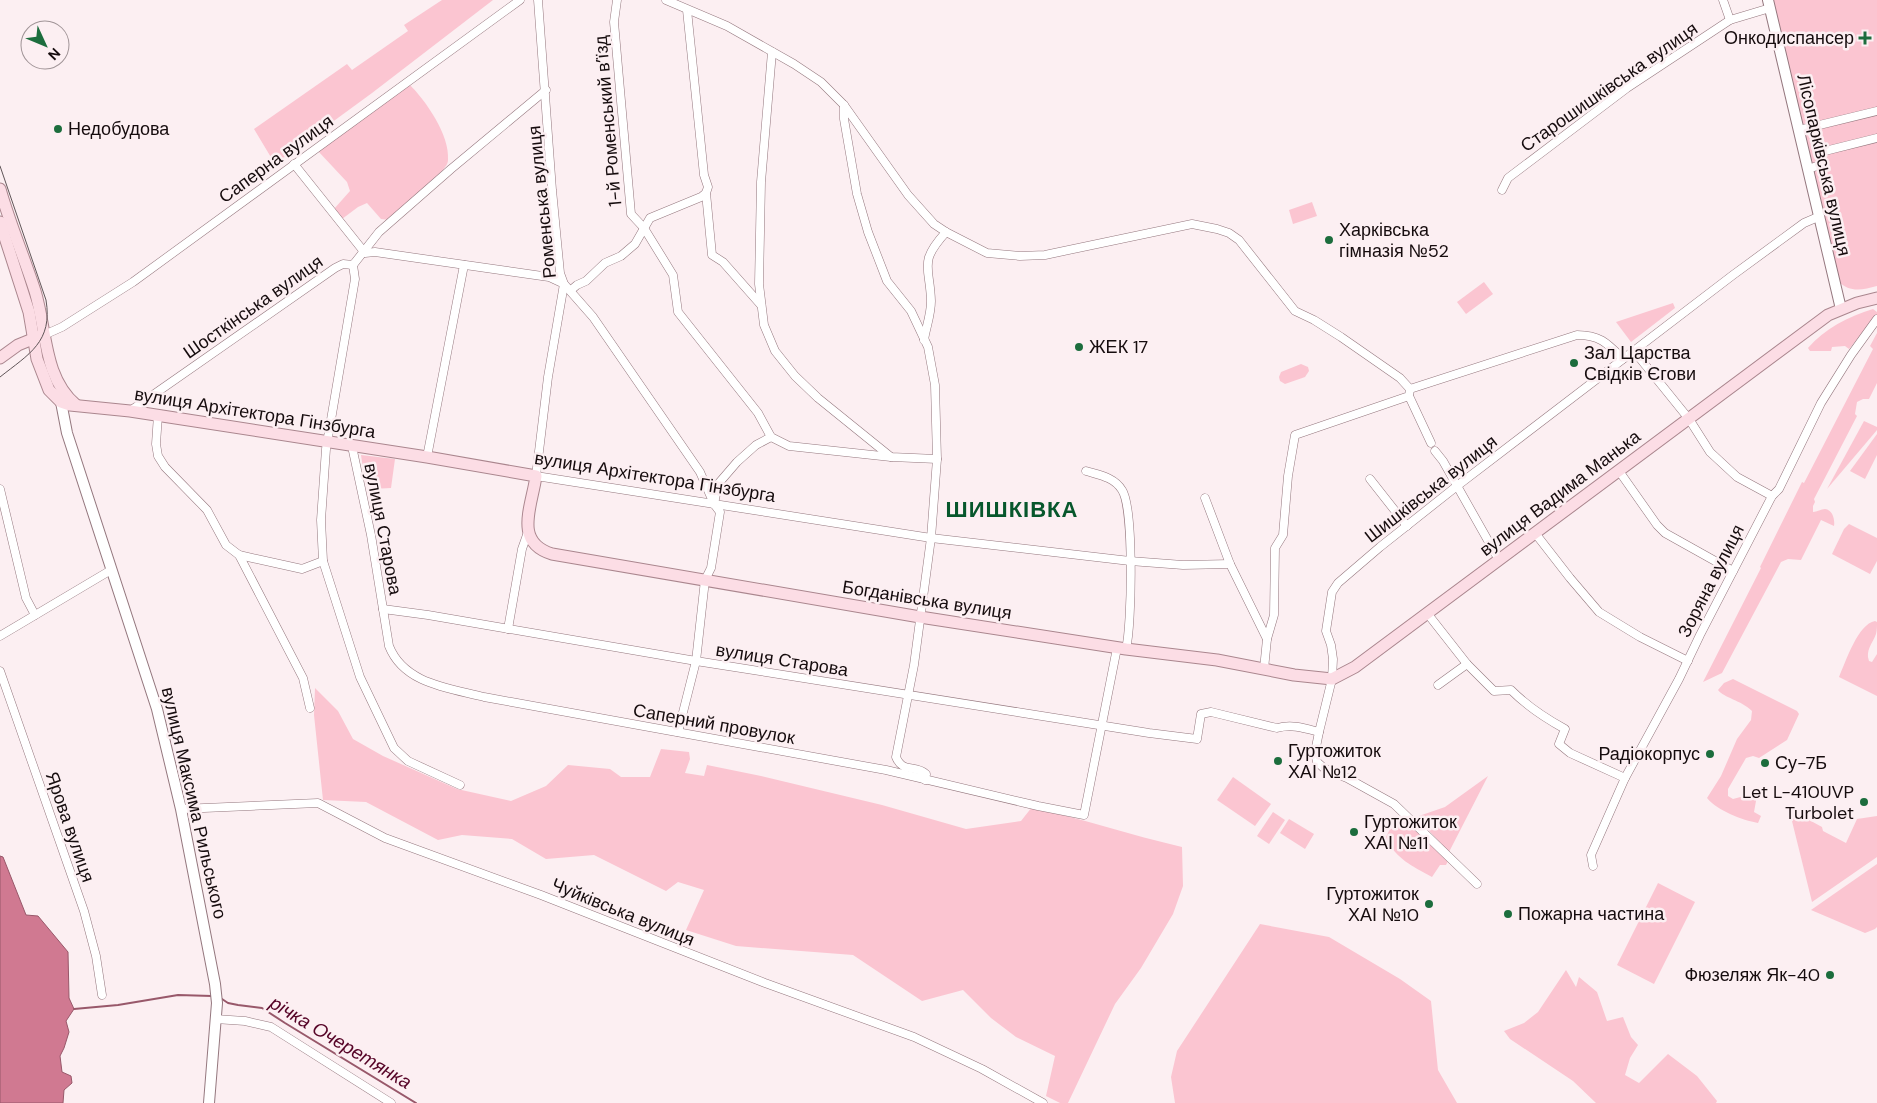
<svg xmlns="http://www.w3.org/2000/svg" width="1877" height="1103" font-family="'DM Sans',sans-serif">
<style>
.green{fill:#fbc5d1}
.water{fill:#d07991;stroke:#98586a}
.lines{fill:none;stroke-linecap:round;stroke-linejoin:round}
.stream{stroke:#98586a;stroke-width:2}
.street-casing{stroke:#94777e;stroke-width:9}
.secondary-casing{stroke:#94777e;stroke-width:12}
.primary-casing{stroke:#aa868e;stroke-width:13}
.street{stroke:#fff;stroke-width:8}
.secondary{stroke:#fff;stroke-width:10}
.primary{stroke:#fcdde5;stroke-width:11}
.tram{stroke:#605558;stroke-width:1}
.poi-dot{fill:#1c6d3d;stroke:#fceff2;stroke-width:2}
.labels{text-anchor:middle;stroke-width:5;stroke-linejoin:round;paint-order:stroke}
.poi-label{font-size:18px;fill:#160c0e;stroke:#fceff2;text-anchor:start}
.street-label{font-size:18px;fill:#160c0e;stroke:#fceff2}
.water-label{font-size:19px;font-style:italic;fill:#560427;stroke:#fceff2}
.district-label{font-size:22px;font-weight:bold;letter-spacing:1px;fill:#07572c;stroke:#fceff2}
</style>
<rect width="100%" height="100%" fill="#fceff2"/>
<!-- green -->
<g class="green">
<path d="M442 0H493L372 93 275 164 254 129 347 64 352 70 408 31 404 25Z"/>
<path d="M1770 0H1877V286C1862 290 1850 293 1838 281Z"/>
<path d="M409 84C426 101 450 135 448 160 448 164 445 167 443 170L390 220 381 219 367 203 358 207 342 219 334 209 350 191 347 182 318 151Z"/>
<path d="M1312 202 1317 216 1293 224 1289 210Z"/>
<path d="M1484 282 1493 294 1466 314 1457 302Z"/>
<path d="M1673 303 1675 308 1631 342 1616 322Z"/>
<path d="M1873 309 1877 312V315L1849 349 1845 346 1832 347 1831 351H1810L1808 348C1824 329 1849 316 1873 309Z"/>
<path d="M1877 333V383L1869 399H1863L1857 402 1855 414 1857 416 1814 499 1815 502 1813 506V512C1817 512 1821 509 1825 509 1833 510 1835 520 1834 526L1821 520 1801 560 1788 559 1781 562 1722 673 1703 682 1761 568 1760 567 1802 482 1804 483 1873 349 1870 346Z"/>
<path d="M1301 364 1308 367 1309 371 1305 377 1285 384 1280 381 1279 377 1281 372Z"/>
<path d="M1864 421 1877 427V430L1827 489Z"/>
<path d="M1877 434V455L1865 479 1850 471Z"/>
<path d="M361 455 395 459 391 488 372 489 370 481 365 482Z"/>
<path d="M1849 524 1877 538V561L1870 574 1832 554 1844 529Z"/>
<path d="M1875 621 1877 622C1877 626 1877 630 1876 634 1873 643 1865 650 1869 661L1872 662 1877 654V696L1839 677C1846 661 1858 624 1875 621Z"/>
<path d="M1733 679 1797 711 1799 714 1787 740 1759 758 1753 756 1746 758 1728 789V796L1733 799 1748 795 1754 796 1756 801 1754 812 1761 816 1758 823C1742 820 1718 811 1707 798L1721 776 1737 739 1751 720 1752 711C1741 700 1724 698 1718 690L1724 683Z"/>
<path d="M315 688 338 711 353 739 383 756 457 789 511 801 546 786 568 765 610 769 621 777H650L661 749 689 752 690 759 685 773 704 776 707 765 761 776 882 805 966 829 1021 821 1032 807C1082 819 1131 835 1182 847L1183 886 1173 914 1141 968 1115 1004 1068 1103H1060L1046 1096 1055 1056 1016 1037 991 1018 963 990 922 1001 853 955 736 946 686 930 704 890 678 882 666 891 594 855 546 859 512 839 462 835 438 840 366 802 323 800 314 715Z"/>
<path d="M1488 776 1449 852 1416 817 1445 807Z"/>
<path d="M1233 777 1271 804 1255 826 1217 800Z"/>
<path d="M1789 809 1822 827 1823 831 1846 843 1857 819 1877 816V857L1812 902Z"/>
<path d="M1273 812 1285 820 1269 844 1257 836Z"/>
<path d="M1289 819 1314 834 1305 849 1280 833Z"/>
<path d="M1406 821 1448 861 1446 865H1440L1432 877C1410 865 1399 860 1385 839L1390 829Z"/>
<path d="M1877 864V927L1875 929 1865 933 1811 910Z"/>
<path d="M1658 883 1695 902 1654 984 1617 965Z"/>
<path d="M1260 924 1329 937 1400 979 1431 1001 1438 1070 1457 1103H1175L1171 1077 1177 1051Z"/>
<path d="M1566 970 1576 987 1579 977 1597 992 1607 1021 1623 1017 1631 1037 1638 1045 1630 1058 1625 1075 1639 1083 1668 1054 1697 1076 1717 1101 1716 1103H1596L1573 1081 1510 1039 1504 1031 1524 1023 1538 1012Z"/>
</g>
<!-- water -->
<path class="water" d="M0 856 3 857 26 915 38 916 68 952 69 998 74 1009 66 1021 69 1032 64 1048 60 1056 62 1072 71 1076 72 1083 64 1090 63 1103H0Z"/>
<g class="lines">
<!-- stream -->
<g class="stream">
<path d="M219 997 228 1003 238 1005 262 1008 285 1023 416 1103"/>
<path d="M74 1009 118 1005 178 995 212 996"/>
</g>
<defs>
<g id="street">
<path d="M538 0 552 190 560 273 564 284 593 317 700 472 714 504 720 512 711 568 705 580 696 661 678 732"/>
<path d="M617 0 614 22 631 214 644 228 673 275 678 312 758 413 771 437 789 446 891 457 937 459"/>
<path d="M666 0 727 26 794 64 821 82 844 105 908 195 934 224 946 232 987 253 1020 256 1045 255 1192 224 1217 229 1229 233 1239 240 1295 311 1314 320 1341 337 1400 378 1410 389"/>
<path d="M1723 0 1730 20"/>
<path d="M687 10 704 175 708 187 706 193 712 255 723 262 761 305"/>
<path d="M772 52 761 182 759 284 764 325 775 351 795 376 818 398 891 457"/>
<path d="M844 105V119L857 194 868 232 887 281 911 311 928 347 935 385 937 459 931 538 914 665 896 757C903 774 915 764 926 774L925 780"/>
<path d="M1799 130 1877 111"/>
<path d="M294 164 365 253 375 252 549 277 564 284 548 377 536 476 931 538 1130 561 1183 565 1230 564"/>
<path d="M1808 169 1820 165 1821 152 1877 138"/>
<path d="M1502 190 1508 178 1627 88 1730 20 1770 8"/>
<path d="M353 265 355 279 326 449 321 520 323 561 360 677 394 748 408 761 460 785"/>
<path d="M571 290 577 285 586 281 605 263 621 256 635 244 650 218 701 197 706 193"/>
<path d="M44 335 62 327 133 282 520 0"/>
<path d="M924 340C926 327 931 315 931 301 930 266 918 263 946 232"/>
<path d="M1634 351 1689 419 1710 452 1737 477 1772 496"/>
<path d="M1410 389 1577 335C1600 335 1607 343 1623 359"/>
<path d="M1409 396 1431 443"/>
<path d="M130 411 335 268 343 264 353 265 379 232 451 169 546 90"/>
<path d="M158 415 156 444 158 456 165 467 207 510 226 545 239 555 302 569 323 561"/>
<path d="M354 446 353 451 371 535 389 646C404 684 449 688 484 697L886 770 1038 806 1084 815 1117 648"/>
<path d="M1435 451 1443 461 1499 560"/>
<path d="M427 457 464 265"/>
<path d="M1086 471C1099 475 1114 477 1122 490 1134 508 1132 625 1126 649"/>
<path d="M1619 471 1657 525 1665 533 1733 571"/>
<path d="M1370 479 1407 526"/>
<path d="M0 489 26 598 35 615"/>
<path d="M1205 498 1230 564 1267 639"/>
<path d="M714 504 718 484 737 462 756 445 771 437"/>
<path d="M1535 533 1570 578 1599 612 1640 637 1688 661"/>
<path d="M239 555 303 678 310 708"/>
<path d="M383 609 428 615 696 661 1149 733 1197 739 1201 714 1211 712 1277 728C1292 724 1304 728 1319 732"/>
<path d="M1427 613 1467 664 1494 691 1511 690C1527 706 1545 718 1565 729L1559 744 1570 753 1625 778"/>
<path d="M508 629 522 549 528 532"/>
<path d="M0 636 111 570"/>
<path d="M1264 669 1267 639 1274 615 1275 548 1283 535 1288 476 1295 435 1409 396 1410 389"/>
<path d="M0 671 84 911 96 956 102 995"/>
<path d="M1438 685 1467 664"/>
<path d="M181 809 318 803 385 838 541 895 765 983 914 1037 982 1069 1043 1103"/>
<path d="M1593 866 1591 855 1625 778 1679 679 1700 635 1772 496 1779 489 1821 403 1851 355 1877 319"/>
<path d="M1477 884 1394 804 1347 778 1325 769 1317 762 1315 752 1319 732 1332 679 1333 659 1331 645 1326 631 1332 592 1338 583 1380 547 1457 486 1733 275 1804 223 1818 217"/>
<path d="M215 1019 245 1021 271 1027 391 1103"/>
</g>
<g id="secondary">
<path d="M1768 0 1841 309"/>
<path d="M62 396 61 402 67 433 157 709 181 809 215 984 217 1003 209 1103"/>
</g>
<g id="primary">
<path d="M0 189C10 224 24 257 35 291 47 330 43 377 76 405"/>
<path d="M0 222 29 312 37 359 49 390 61 402 70 405 130 411 427 457 536 476C532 506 513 542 552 554L920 617 1126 649 1217 660 1294 675 1332 679 1355 667 1828 315 1857 303 1877 298"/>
<path d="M0 358 18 345 40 336"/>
</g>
</defs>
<!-- street casing -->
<use href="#street" class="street-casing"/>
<!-- secondary casing -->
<use href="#secondary" class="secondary-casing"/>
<!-- primary casing -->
<use href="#primary" class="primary-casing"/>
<!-- street -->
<use href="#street" class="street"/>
<!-- secondary -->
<use href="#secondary" class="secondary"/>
<!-- primary -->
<use href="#primary" class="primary"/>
<!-- tram -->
<path class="tram" d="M0 166 46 300C53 342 29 354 0 377"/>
</g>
<!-- markers -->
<g class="poi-dot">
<path d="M1862.5 30.5h5v5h5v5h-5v5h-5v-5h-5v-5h5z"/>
<circle cx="58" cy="129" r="5"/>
<circle cx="1329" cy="240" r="5"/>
<circle cx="1079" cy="347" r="5"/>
<circle cx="1574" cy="363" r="5"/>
<circle cx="1710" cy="754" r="5"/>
<circle cx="1278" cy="761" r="5"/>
<circle cx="1765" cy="763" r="5"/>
<circle cx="1864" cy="802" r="5"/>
<circle cx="1354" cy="832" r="5"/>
<circle cx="1429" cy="904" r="5"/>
<circle cx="1508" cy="914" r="5"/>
<circle cx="1830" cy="975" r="5"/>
</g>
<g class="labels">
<!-- poi labels -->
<g class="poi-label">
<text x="1854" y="44" text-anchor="end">Онкодиспансер</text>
<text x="68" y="135">Недобудова</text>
<text x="1339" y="236">Харківська<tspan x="1339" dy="21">гімназія №52</tspan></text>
<text x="1089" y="353">ЖЕК 17</text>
<text x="1584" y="359">Зал Царства<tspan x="1584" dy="21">Свідків Єгови</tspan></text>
<text x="1288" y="757">Гуртожиток<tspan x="1288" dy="21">ХАІ №12</tspan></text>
<text x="1700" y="760" text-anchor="end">Радіокорпус</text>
<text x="1775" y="769">Су-7Б</text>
<text x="1854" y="798" text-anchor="end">Let L-410UVP<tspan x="1854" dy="21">Turbolet</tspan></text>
<text x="1364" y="828">Гуртожиток<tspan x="1364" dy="21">ХАІ №11</tspan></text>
<text x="1419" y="900" text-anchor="end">Гуртожиток<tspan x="1419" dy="21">ХАІ №10</tspan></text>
<text x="1518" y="920">Пожарна частина</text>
<text x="1820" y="981" text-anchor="end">Фюзеляж Як-40</text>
</g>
<!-- street labels -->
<g class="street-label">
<text transform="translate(1609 87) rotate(-35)" y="6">Старошишківська вулиця</text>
<text transform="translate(608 121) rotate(-95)" y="6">1-й Роменський в’їзд</text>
<text transform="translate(276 159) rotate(-36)" y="6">Саперна вулиця</text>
<text transform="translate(1824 165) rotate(77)" y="6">Лісопарківська вулиця</text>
<text transform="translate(542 202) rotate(-96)" y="6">Роменська вулиця</text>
<text transform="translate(253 307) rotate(-35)" y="6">Шосткінська вулиця</text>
<text transform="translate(255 413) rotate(9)" y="6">вулиця Архітектора Гінзбурга</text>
<text transform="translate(655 477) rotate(9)" y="6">вулиця Архітектора Гінзбурга</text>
<text transform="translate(1431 489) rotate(-38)" y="6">Шишківська вулиця</text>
<text transform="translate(1560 493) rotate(-37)" y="6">вулиця Вадима Манька</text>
<text transform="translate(383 529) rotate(79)" y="6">вулиця Старова</text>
<text transform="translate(1711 581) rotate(-63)" y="6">Зоряна вулиця</text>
<text transform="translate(927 600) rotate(9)" y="6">Богданівська вулиця</text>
<text transform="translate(782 660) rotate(9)" y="6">вулиця Старова</text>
<text transform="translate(714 724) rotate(10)" y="6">Саперний провулок</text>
<text transform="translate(194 803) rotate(77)" y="6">вулиця Максима Рильського</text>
<text transform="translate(70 827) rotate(71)" y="6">Ярова вулиця</text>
<text transform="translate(623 912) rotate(22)" y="6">Чуйківська вулиця</text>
</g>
<!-- water labels -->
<g class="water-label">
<text transform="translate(341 1042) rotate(31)" y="7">річка Очеретянка</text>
</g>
<!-- district labels -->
<g class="district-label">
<text x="1012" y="517">ШИШКІВКА</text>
</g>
</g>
<!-- north arrow -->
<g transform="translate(45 45) rotate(134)"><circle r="24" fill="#fceff2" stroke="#a09497"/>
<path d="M0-4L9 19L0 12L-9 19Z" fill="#1c6d3d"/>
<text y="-8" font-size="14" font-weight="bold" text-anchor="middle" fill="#160c0e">N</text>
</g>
</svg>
